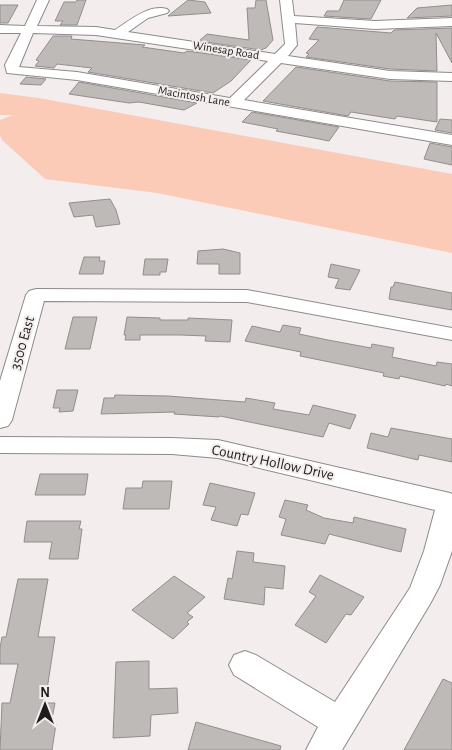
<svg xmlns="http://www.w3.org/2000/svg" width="452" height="750" font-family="'Alegreya Sans',sans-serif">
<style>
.green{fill:#fbcbb8}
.building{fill:#bebab8;stroke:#928e8d}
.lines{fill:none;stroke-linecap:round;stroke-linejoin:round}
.minor-casing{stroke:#8e8a89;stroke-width:2}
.minor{fill:#fff;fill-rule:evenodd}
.labels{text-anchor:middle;stroke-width:4;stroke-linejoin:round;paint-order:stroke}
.far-street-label{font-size:12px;fill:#1e1d1c;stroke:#f3eeed}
.street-label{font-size:15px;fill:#1e1d1c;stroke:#f3eeed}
</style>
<rect width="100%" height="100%" fill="#f3eeed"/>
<!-- green -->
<path class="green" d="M0 93 39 98 452 174V253L157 193 45 179 2 140 0 135V120L13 115H0Z"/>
<!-- building -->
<g class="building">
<path d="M77 0H86L77 25H60L63 21H55L64 2H76Z"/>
<path d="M188 0 205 2 211 13 168 16Z"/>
<path d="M256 0H266L273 40 266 48 261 50 199 41 207 34 249 40 247 8H255Z"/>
<path d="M344 0H381L371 19 324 16 327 11H339Z"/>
<path d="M0 5H18L8 23H0Z"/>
<path d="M452 5V16L407 18 417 8Z"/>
<path d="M317 27 391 33 394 30 452 28V63L436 33 437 71 390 69 306 57 309 54 306 53 319 40 309 39Z"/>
<path d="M53 36H72L71 39 145 45 142 47 184 53 187 51 251 60 231 81 213 93 88 72 92 68 57 64 54 68 35 66 39 61 36 60Z"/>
<path d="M296 67 390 81 437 82V122L397 116 395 119 351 112 348 116 263 101Z"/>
<path d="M26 77 46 79 41 85 20 84Z"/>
<path d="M79 82 197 103 184 110 139 102 129 103 69 94Z"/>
<path d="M252 112 339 127 329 141 314 138 276 131 278 129 242 122Z"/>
<path d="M440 119 452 120V133L435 130Z"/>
<path d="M430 143 452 147V165L424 159Z"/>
<path d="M110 199 116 210 120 224 96 227 93 215 74 217 69 203Z"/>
<path d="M223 249 240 253V274H219V264H197L198 251Z"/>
<path d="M84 257H100L99 261H105L103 274H79Z"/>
<path d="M145 259H168L166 272H160V275H143Z"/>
<path d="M331 264 360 270 350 290 335 288 339 279 328 277Z"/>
<path d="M395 282 452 293V310L389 299 391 287H393Z"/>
<path d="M73 317H97L90 349H65Z"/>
<path d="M127 317 160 318V320H188V318L232 320 230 342 205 341 206 336 181 335H140V340H125L126 335H124Z"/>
<path d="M283 325 301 328 299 334 328 340 371 348 372 344 394 348 392 357 436 366 437 362 452 364V386L446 384 445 386 400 376 399 379 383 376 384 373 300 356 301 352 245 341 252 326 280 332Z"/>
<path d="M57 390H78L73 411 59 412 60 408H53Z"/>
<path d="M115 395 168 396 245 402 246 398 275 403 273 409 309 415 313 405 356 415 350 429 329 423 323 437 220 416 219 417 174 414 175 412 101 414 104 398H114Z"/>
<path d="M391 428 452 439V462L419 455 418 460 367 448 371 433 388 437Z"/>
<path d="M40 474H88L85 495H35Z"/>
<path d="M143 481H172L169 509H123L126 488H142Z"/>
<path d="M210 483 255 493 248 515 241 514 237 526 211 520 216 507 203 505Z"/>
<path d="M285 500 308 505 306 510 324 518 353 523 354 517 406 529 401 552 329 534 325 544 281 535 286 519 279 517Z"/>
<path d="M27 521H81L79 529H82L78 559H49L52 542H24Z"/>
<path d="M237 551 254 553 253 562 285 566 283 589 265 587 264 605 224 599 228 578 232 579Z"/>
<path d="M320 575 364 597 351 615 346 614 326 643 295 625 316 596 309 592Z"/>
<path d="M174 576 205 597 187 613 193 617 187 622 189 624 173 639 132 610Z"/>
<path d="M18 579H48L38 637H55L45 703H55L51 724H56L52 750H0L2 703H10L18 664H0V648L2 637H6Z"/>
<path d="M149 661V689L177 688 178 713 151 715 150 736 113 738 116 662Z"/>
<path d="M443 679 452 683V750H404Z"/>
<path d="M196 722 281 746 280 750H188Z"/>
</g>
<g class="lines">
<defs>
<g id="minor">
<path d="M37 0H49L37 26 96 27 115 30C129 21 149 4 167 9L169 11 167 13 148 18 128 32 275 54 285 44 280 0H292L294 16 375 21 452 18V26L375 29 295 23 297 45 288 56 390 71 452 73V81L390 79 281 63 244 100 452 135V145L77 80 7 73 5 65 21 33H0V25L25 26ZM33 33 96 35 268 61 230 98 77 72 19 67Z"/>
<path d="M36 289 247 290 452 328V340L247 302 44 301 12 420 8 426 0 428V381L26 295 29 291Z"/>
<path d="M0 437 172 438 218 440 450 493 452 494V551L440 585 430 604 342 750H306L318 727 234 675 229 665 234 655 245 651 256 655 335 702 410 588 424 551 435 510 218 458 172 454 0 453Z"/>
</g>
</defs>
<!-- minor casing -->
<use href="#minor" class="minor-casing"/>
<!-- minor -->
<use href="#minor" class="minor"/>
</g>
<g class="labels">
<!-- far-street labels -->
<g class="far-street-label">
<text transform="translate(226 50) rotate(9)" y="4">Winesap Road</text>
<text transform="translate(194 96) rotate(10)" y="4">Macintosh Lane</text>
</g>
<!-- street labels -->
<g class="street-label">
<text transform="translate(22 343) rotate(-74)" y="5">3500 East</text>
<text transform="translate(273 462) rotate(12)" y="5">Country Hollow Drive</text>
</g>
</g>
<!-- north arrow -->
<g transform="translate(45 705)" stroke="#f3eeed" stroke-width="4" paint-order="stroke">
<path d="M0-4L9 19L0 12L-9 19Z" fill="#1e1d1c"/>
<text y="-8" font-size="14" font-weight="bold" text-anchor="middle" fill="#1e1d1c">N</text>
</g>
</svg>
